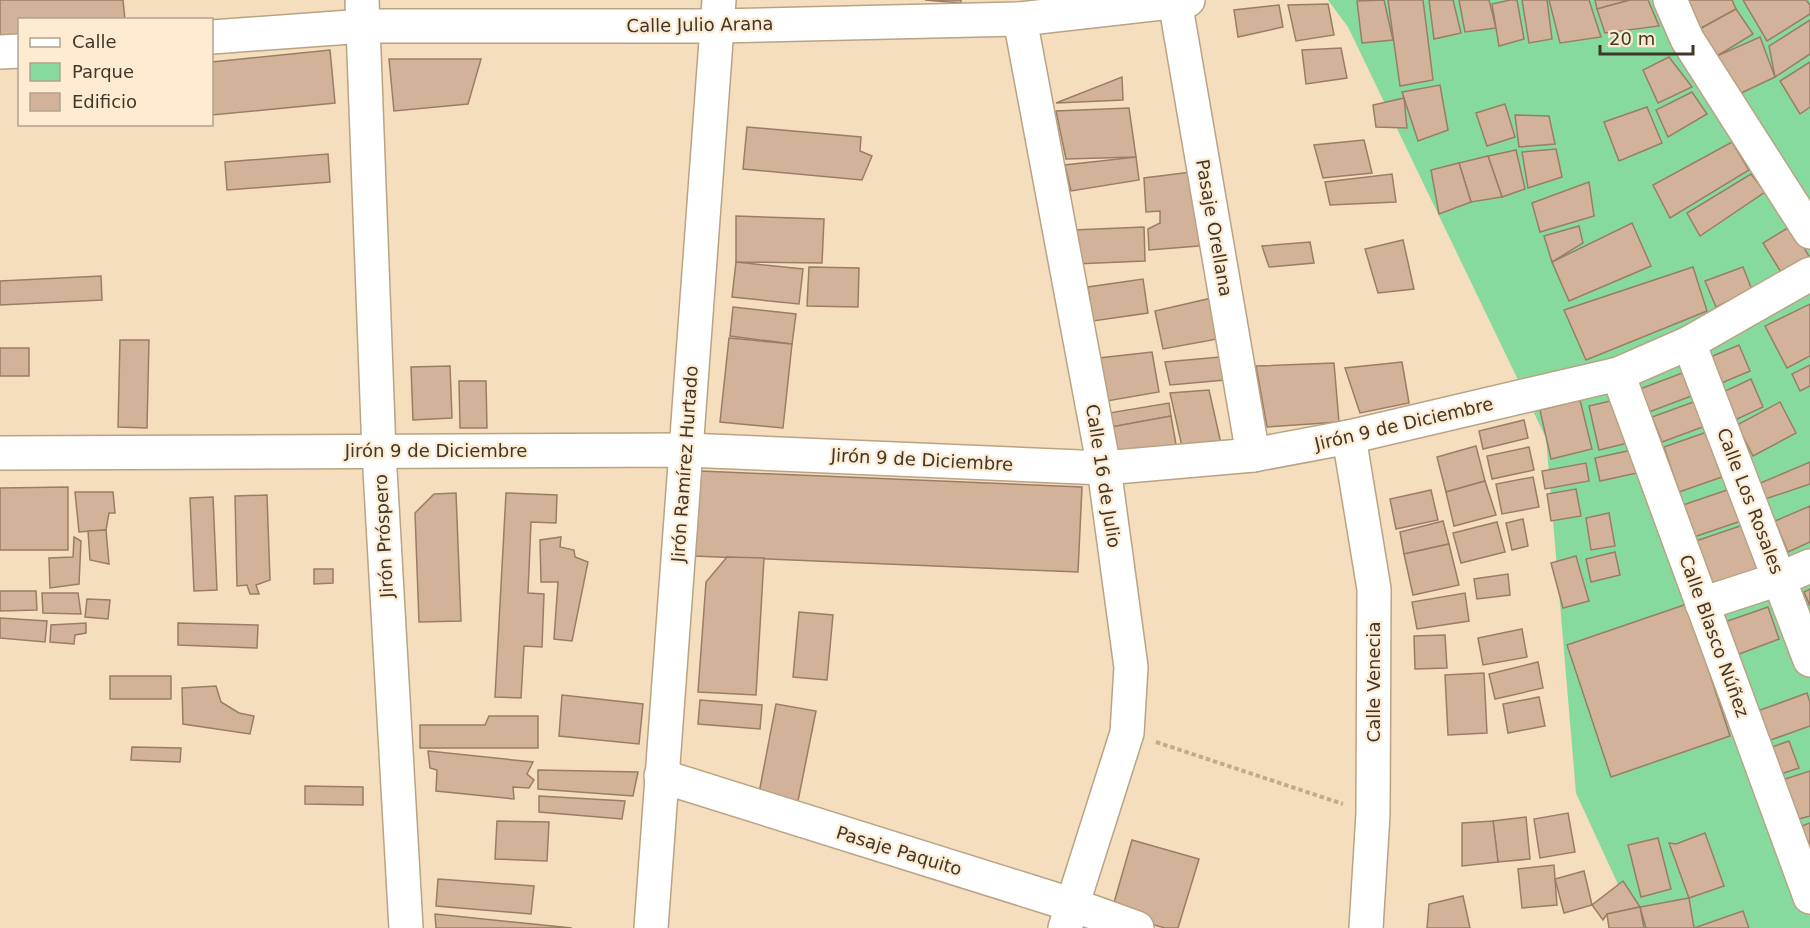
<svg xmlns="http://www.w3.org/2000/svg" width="1810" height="928" font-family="'DejaVu Sans',sans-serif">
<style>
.green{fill:#87da9e}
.building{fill:#d2b39a;stroke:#9a7d65;stroke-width:1.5}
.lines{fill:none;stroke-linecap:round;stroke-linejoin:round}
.minor-casing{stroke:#b9a384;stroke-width:36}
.path{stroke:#beac91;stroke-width:4;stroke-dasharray:4.5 3;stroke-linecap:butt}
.minor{stroke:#fff;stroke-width:33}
.labels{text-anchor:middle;stroke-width:4.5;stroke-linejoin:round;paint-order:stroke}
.street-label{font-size:18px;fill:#40372a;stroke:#feebd1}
</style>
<rect width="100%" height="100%" fill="#f4debd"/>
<!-- green -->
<path class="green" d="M1328 0H1810V928H1638L1576 793 1546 438 1348 27Z"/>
<!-- building -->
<g class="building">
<path d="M0 0H123L125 20H20V42L0 43Z"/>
<path d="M925 0H961V3Z"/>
<path d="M1384 0 1393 40 1362 43 1357 1Z"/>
<path d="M1388 0H1423L1433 80 1400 86Z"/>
<path d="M1429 0H1453L1461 33 1434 39Z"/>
<path d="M1459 0H1489L1496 28 1465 32Z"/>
<path d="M1510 0H1517L1524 39 1499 46 1492 4Z"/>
<path d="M1522 0H1547L1552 39 1529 43Z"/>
<path d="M1549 0H1589L1601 37 1560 43Z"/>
<path d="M1595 0H1630L1597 9Z"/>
<path d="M1630 0H1648L1659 26 1605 33 1597 9Z"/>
<path d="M1682 0H1732L1736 9 1696 31Z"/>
<path d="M1743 0H1806L1810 5V14L1767 41Z"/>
<path d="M1328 4 1334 35 1296 41 1288 5Z"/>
<path d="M1279 5 1283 27 1238 37 1234 10Z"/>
<path d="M1736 9 1753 34 1717 56 1696 31Z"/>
<path d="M1810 20V54L1775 77 1769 46Z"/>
<path d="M1760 37 1775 77 1737 95 1717 56Z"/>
<path d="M1341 48 1347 78 1306 84 1302 50Z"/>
<path d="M330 50 335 103 212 115V62Z"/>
<path d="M1669 57 1692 87 1658 103 1643 70Z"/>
<path d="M389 59H481L468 104 394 111Z"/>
<path d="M1810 62V107L1800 114 1780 81Z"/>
<path d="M1122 77 1123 100 1056 103Z"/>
<path d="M1440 85 1448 130 1418 141 1402 92Z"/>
<path d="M1692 92 1707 114 1668 137 1656 110Z"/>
<path d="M1404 98 1407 128 1376 127 1373 105Z"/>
<path d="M1505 104 1515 137 1487 146 1476 113Z"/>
<path d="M1647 107 1662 143 1619 161 1604 122Z"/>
<path d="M1129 108 1136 157 1066 159 1056 111Z"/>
<path d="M1515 115 1549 116 1555 144 1519 147Z"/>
<path d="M747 127 861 137 860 151 872 156 862 180 743 169Z"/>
<path d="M1364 140 1372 173 1323 178 1314 145Z"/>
<path d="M1732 142 1749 170 1670 218 1653 185Z"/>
<path d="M1556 149 1562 177 1528 188 1522 152Z"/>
<path d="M1516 150 1525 189 1502 197 1488 156Z"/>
<path d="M328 154 330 182 227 190 225 162Z"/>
<path d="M1488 156 1502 197 1471 202 1459 163Z"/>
<path d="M1136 157 1139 180 1071 191 1065 165Z"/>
<path d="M1459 163 1471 202 1439 214 1431 170Z"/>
<path d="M1199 171 1211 245 1149 250 1148 229 1160 223V211L1146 212 1144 178Z"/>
<path d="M1392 174 1396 202 1330 205 1325 182Z"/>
<path d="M1751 174 1765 192 1700 236 1687 213Z"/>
<path d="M1589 182 1594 216 1540 232 1532 203Z"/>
<path d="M736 216 824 219 822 263 736 262Z"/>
<path d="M1632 223 1651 266 1569 301 1552 262Z"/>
<path d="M1579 226 1583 243 1552 262 1544 236Z"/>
<path d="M1791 226 1810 258 1784 277 1763 243Z"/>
<path d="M1144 227 1145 261 1074 264 1073 230Z"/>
<path d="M1403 240 1414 289 1378 293 1365 249Z"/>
<path d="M1310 242 1314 263 1269 267 1262 246Z"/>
<path d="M736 262 803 269 799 304 732 297Z"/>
<path d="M809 267 859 268 858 307 807 306Z"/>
<path d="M1693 267 1707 311 1586 360 1564 310Z"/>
<path d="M1743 267 1752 290 1716 307 1705 281Z"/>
<path d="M101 276 102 300 0 305V281Z"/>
<path d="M1143 279 1148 313 1093 321 1088 287Z"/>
<path d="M1216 297 1223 338 1163 349 1155 311Z"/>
<path d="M1810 304V356L1787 368 1765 326Z"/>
<path d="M733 307 796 314 792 344 730 336Z"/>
<path d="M729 338 792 344 783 428 720 422Z"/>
<path d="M120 340H149L147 428 118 427Z"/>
<path d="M1739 345 1750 371 1719 384 1708 358Z"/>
<rect x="0" y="348" width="29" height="28"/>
<path d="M1152 352 1159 392 1107 401 1099 358Z"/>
<path d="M1231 356 1236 379 1170 385 1165 362Z"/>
<path d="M1402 362 1409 403 1360 413 1345 368Z"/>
<path d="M1334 363 1339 422 1267 427 1256 366Z"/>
<path d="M1810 365V386L1800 391 1792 374Z"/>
<path d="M450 366 452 418 413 420 411 367Z"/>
<path d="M1685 372 1694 395 1649 412 1640 389Z"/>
<path d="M1751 379 1763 407 1735 420 1723 392Z"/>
<path d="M459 381H486L487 428H460Z"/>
<path d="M1209 390 1222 448 1183 451 1170 393Z"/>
<path d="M1619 399 1628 443 1599 450 1589 406Z"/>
<path d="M1580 400 1592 449 1551 459 1540 410Z"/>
<path d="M1699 400 1708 425 1662 442 1652 417Z"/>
<path d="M1780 402 1796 433 1753 456 1737 425Z"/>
<path d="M1169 403 1171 416 1111 427 1109 413Z"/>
<path d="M1171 416 1178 456 1118 467 1111 427Z"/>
<path d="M1524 420 1528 438 1483 449 1479 431Z"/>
<path d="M1707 432 1722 477 1679 492 1664 447Z"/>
<path d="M1476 446 1485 481 1446 492 1437 457Z"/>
<path d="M1529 447 1534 470 1492 479 1487 456Z"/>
<path d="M1632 450 1637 473 1600 481 1595 458Z"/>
<path d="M1810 462V484L1762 500 1756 485Z"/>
<path d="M1586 463 1589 481 1545 489 1542 471Z"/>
<path d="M700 471 1082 487 1078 572 695 556Z"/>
<path d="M1533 477 1539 507 1502 514 1496 484Z"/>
<path d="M1485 481 1496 515 1454 526 1446 492Z"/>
<path d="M68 487V550H0V488Z"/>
<path d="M1733 488 1744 520 1691 538 1680 506Z"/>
<path d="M1576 489 1581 516 1551 521 1547 494Z"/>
<path d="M1431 490 1438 520 1396 529 1390 499Z"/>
<path d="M75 492H113L115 513H109L106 530 79 532Z"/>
<path d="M456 493 461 621 419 622 415 513 434 494Z"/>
<path d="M506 493 557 495 556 523 531 522 528 593 544 594 542 647 524 646 521 698 495 697Z"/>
<path d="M267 495 270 580 256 585 259 594H250L247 585 237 586 235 496Z"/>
<path d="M213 497 217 590 194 591 190 498Z"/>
<path d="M1810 506V542L1788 552 1775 521Z"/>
<path d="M1609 513 1615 546 1591 550 1586 518Z"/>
<path d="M1523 519 1528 546 1512 550 1506 523Z"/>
<path d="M1443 521 1449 544 1404 554 1400 532Z"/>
<path d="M1497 522 1505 552 1461 563 1453 533Z"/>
<path d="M1746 524 1762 572 1709 590 1693 542Z"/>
<path d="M106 530 109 564 90 560 88 531Z"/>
<path d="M74 537 81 541 79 584 50 588 49 558 73 557Z"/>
<path d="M561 537 560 547 574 550 575 557 588 562 572 641 554 639 558 582H541L540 540Z"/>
<path d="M1449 544 1459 585 1413 595 1404 554Z"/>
<path d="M1615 552 1620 575 1591 582 1586 559Z"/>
<path d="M1576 556 1589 601 1563 608 1551 563Z"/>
<path d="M727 557 764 558 756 695 698 692 706 582Z"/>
<path d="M314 569H333V583L314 584Z"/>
<path d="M1508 574 1510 595 1477 599 1474 579Z"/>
<path d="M1810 589V606L1804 592Z"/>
<path d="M0 591H36L37 610 0 611Z"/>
<path d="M42 593H78L81 614 43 613Z"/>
<path d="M1465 593 1469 621 1417 629 1412 602Z"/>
<path d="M87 599 110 600 108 619 85 617Z"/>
<path d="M1687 604 1730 736 1611 777 1567 645Z"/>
<path d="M1768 607 1779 639 1734 656 1722 623Z"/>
<path d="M799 612 833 615 827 680 793 677Z"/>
<path d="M0 618 47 621 45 642 0 638Z"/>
<path d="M86 623V633L75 635 74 644 50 642 51 625Z"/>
<path d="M178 623 258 625 257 648 178 645Z"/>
<path d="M1522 629 1527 657 1483 665 1478 638Z"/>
<path d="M1445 635 1447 668 1415 669 1414 636Z"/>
<path d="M1538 662 1543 688 1495 699 1489 674Z"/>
<path d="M1484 673 1487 733 1448 735 1445 675Z"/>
<rect x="110" y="676" width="61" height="23"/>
<path d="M216 686 221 702 239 713 254 716 250 734 183 724 182 688Z"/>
<path d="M1807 693 1810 702V726L1765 742 1755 712Z"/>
<path d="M562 695 643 704 639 744 559 736Z"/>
<path d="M1539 697 1545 726 1508 733 1503 704Z"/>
<path d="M700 700 762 705 760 729 698 724Z"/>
<path d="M776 704 816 711 798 801 759 793Z"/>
<path d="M489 716H538V748H420V725H485Z"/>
<path d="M1789 741 1799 768 1781 774 1772 747Z"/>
<path d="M132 747 181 748 180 762 131 760Z"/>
<path d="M428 751 533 762 527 774 534 780 529 788 513 787 514 799 436 791 437 770 430 768Z"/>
<path d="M538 770 638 772 633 796 538 789Z"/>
<path d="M1810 771V816L1795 820 1782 780Z"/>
<path d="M305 786 363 787V805L305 804Z"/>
<path d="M539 796 625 801 622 819 539 812Z"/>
<path d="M1568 813 1575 852 1540 858 1534 819Z"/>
<path d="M1526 817 1530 859 1498 862 1493 821Z"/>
<path d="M497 821 549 822 547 861 495 859Z"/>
<path d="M1493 821 1498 862 1462 866V823Z"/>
<path d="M1810 823V865L1796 828Z"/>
<path d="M1705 833 1724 886 1689 898 1669 843 1676 844Z"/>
<path d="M1658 838 1671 889 1641 897 1628 845Z"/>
<path d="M1132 840 1199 859 1178 928H1165L1111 913Z"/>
<path d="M1554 865 1557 905 1522 908 1518 869Z"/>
<path d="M1584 871 1592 905 1564 913 1555 879Z"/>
<path d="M438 879 534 886 531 914 436 906Z"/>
<path d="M1623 881 1640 907 1607 914 1603 920 1592 905Z"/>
<path d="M1463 896 1470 928H1427L1429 904Z"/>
<path d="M1689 898 1694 928H1646L1640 907Z"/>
<path d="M1640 907 1644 928H1609L1607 914Z"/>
<path d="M1743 911 1749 928H1694Z"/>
<path d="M435 914 572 928H436Z"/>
</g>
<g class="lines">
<defs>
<g id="minor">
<path d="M362 0 379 452 406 928"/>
<path d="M1670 0 1687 39 1810 232"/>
<path d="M1175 1 1253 455"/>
<path d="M1020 19 1104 468 1131 667 1127 733 1065 928"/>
<path d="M212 37 364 26H716L1020 19 1188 0"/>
<path d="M0 52 20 51"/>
<path d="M1689 343 1810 660"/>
<path d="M1618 374 1810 897"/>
<path d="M1349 437 1374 589 1373 814 1366 928"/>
<path d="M0 453 687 450 1104 468 1253 455 1349 437 1618 374 1689 343 1810 274"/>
<path d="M1702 604 1779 579 1810 566"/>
<path d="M661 776 1073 905 1137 928"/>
<path d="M651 928 719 0"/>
</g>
</defs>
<!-- minor casing -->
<use href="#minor" class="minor-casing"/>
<!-- path -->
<path class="path" d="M1156 742 1343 804"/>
<!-- minor -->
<use href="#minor" class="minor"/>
</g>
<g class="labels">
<!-- street labels -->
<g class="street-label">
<text transform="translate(700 25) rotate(-1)" y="6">Calle Julio Arana</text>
<text transform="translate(1214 228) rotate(80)" y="6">Pasaje Orellana</text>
<text transform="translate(1404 424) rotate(-13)" y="6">Jirón 9 de Diciembre</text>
<text x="436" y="457">Jirón 9 de Diciembre</text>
<text transform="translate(922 460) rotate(3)" y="6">Jirón 9 de Diciembre</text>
<text transform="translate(685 464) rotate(-86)" y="6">Jirón Ramírez Hurtado</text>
<text transform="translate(1103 476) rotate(81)" y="6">Calle 16 de Julio</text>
<text transform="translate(1750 501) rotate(69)" y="6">Calle Los Rosales</text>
<text transform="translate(384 536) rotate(-93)" y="6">Jirón Próspero</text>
<text transform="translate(1714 636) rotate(70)" y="6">Calle Blasco Núñez</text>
<text transform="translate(1374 682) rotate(-90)" y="6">Calle Venecia</text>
<text transform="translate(899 851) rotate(17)" y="6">Pasaje Paquito</text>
</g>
</g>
<!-- legend -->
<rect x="18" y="18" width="195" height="108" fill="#feebd1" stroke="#b2a38e" stroke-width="1.5"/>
<rect x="30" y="38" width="30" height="9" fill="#ffffff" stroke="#b2a38e" stroke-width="1.5"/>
<text x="72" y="48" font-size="18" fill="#40372a">Calle</text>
<rect x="30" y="63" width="30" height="18" fill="#87da9e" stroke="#b2a38e" stroke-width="1.5"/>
<text x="72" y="78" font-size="18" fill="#40372a">Parque</text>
<rect x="30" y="93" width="30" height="18" fill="#d2b39a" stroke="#b2a38e" stroke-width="1.5"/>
<text x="72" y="108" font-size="18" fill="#40372a">Edificio</text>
<!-- scale -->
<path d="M1600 45v9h93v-9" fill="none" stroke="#40372a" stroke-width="3"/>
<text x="1609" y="45" font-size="18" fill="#40372a" stroke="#feebd1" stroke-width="4.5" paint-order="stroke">20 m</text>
</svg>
